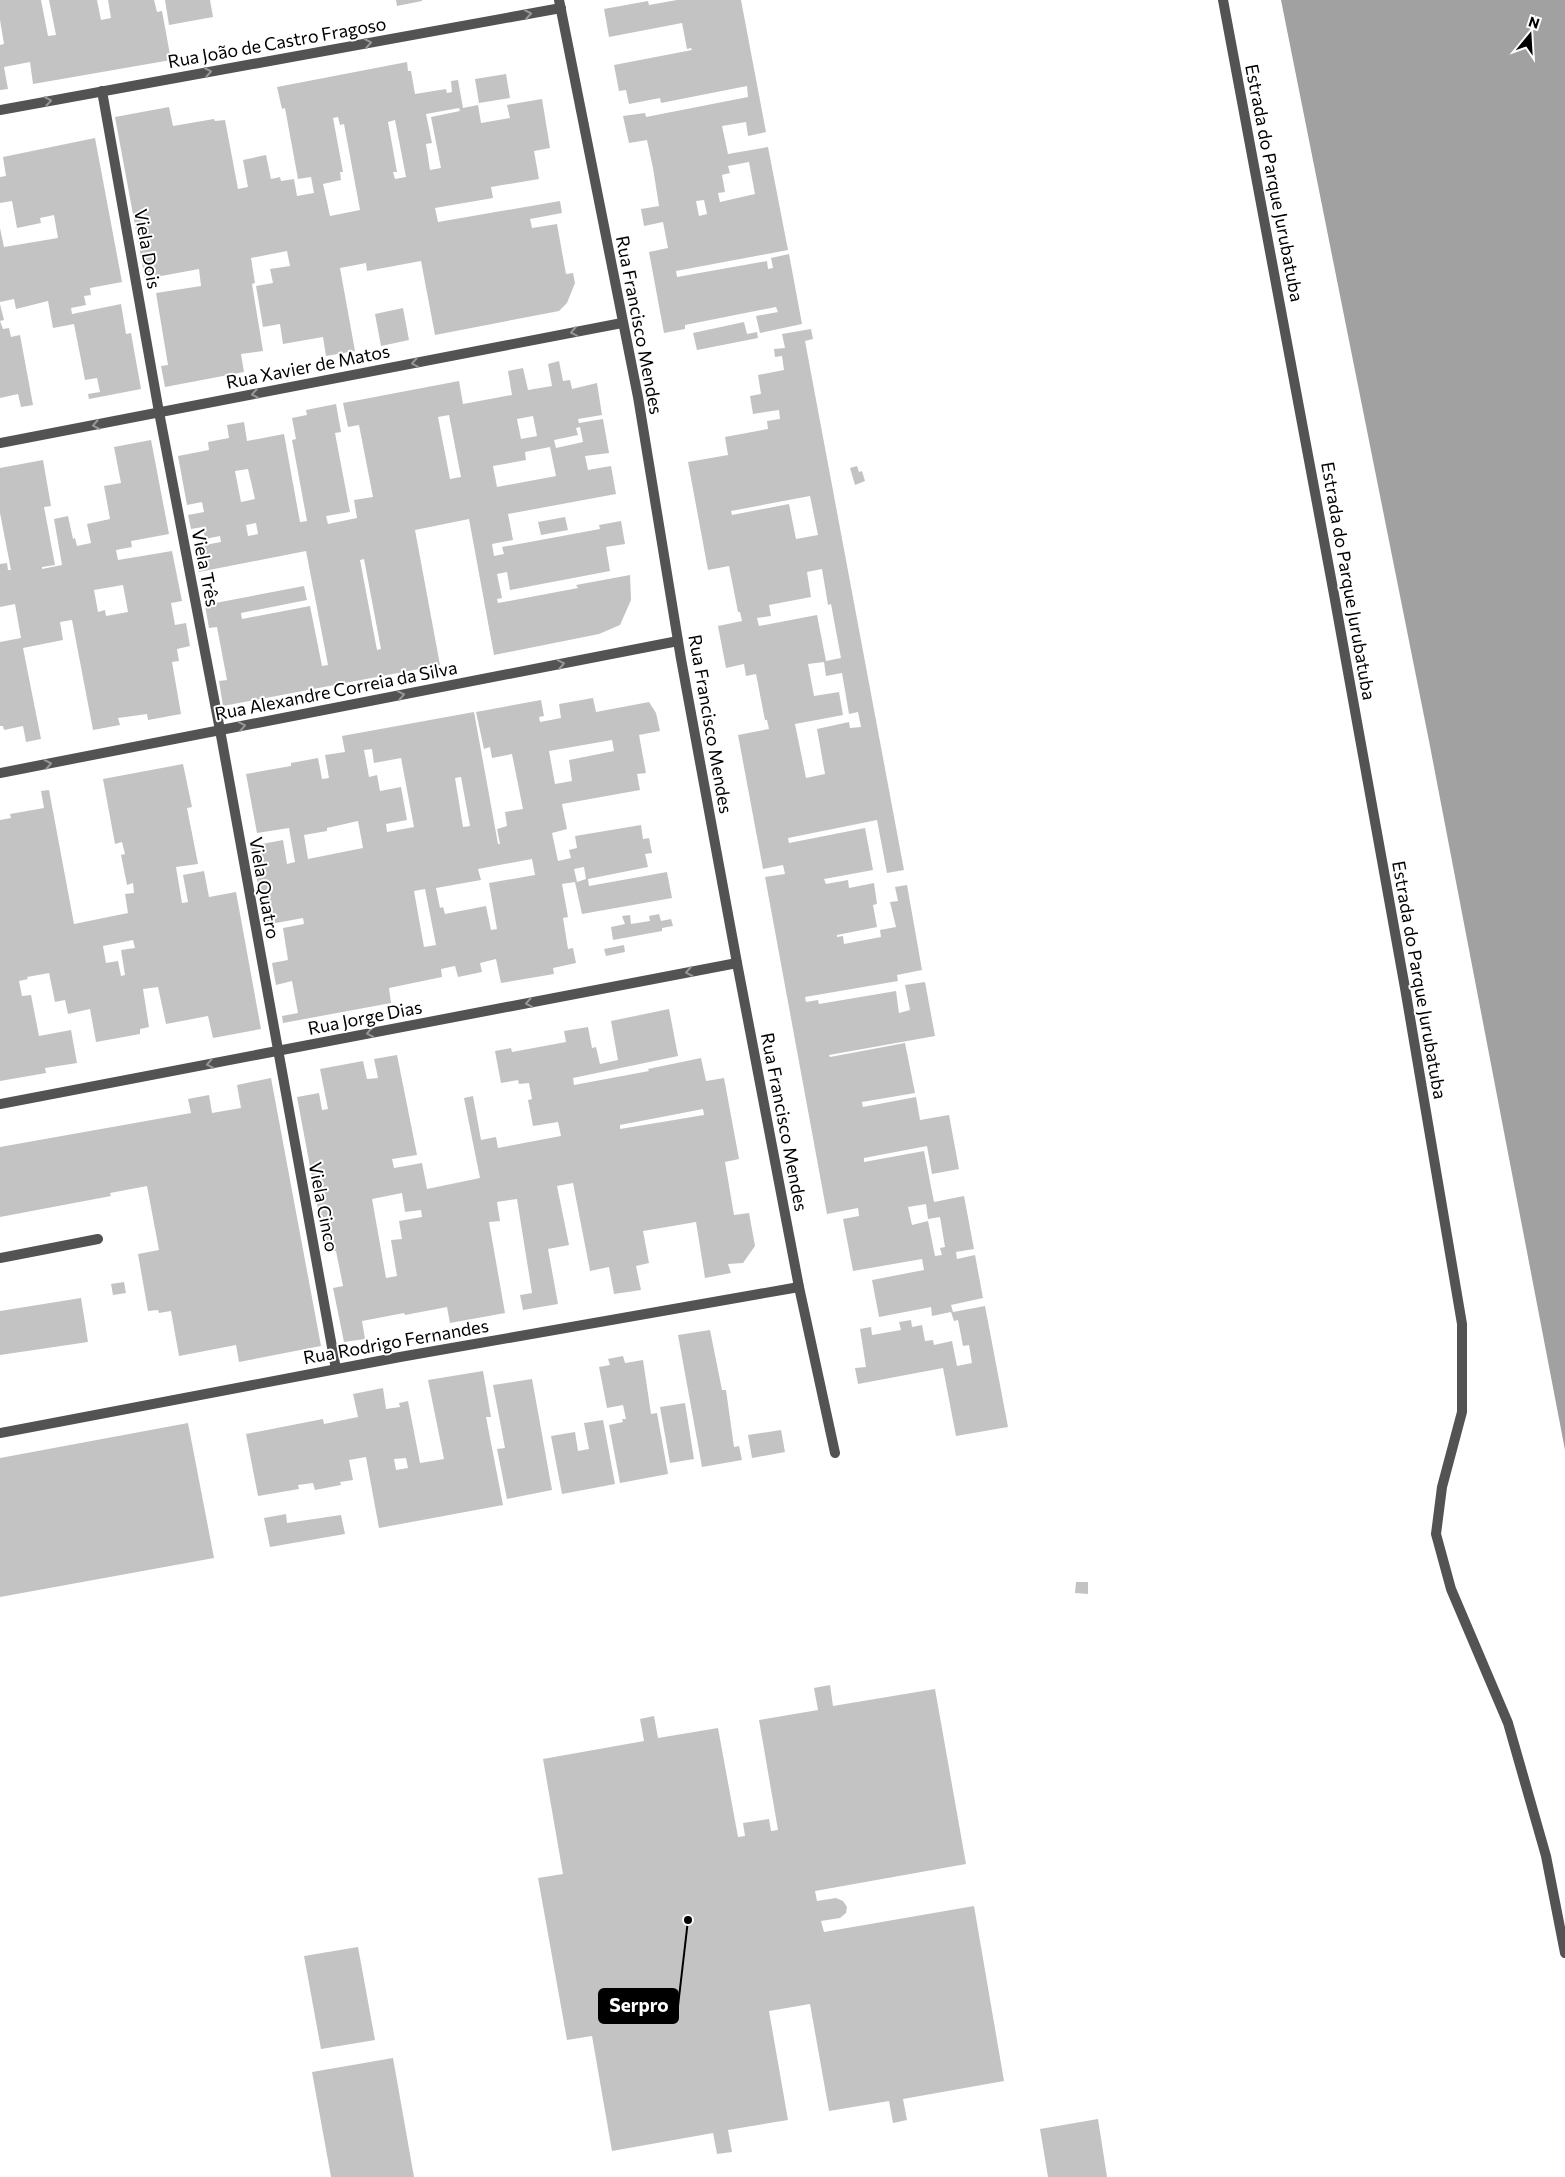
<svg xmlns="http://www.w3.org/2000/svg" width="1565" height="2177" font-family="Commissioner,sans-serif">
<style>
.water{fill:#a1a1a1}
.building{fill:#c3c3c3;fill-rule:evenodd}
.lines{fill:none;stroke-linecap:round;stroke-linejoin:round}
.lane{stroke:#535353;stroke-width:10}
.street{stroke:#535353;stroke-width:10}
.oneway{stroke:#989898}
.labels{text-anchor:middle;stroke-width:4;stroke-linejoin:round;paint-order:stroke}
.street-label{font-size:18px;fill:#000;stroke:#fff}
.leader{fill:none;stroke:#000;stroke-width:2}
.callout-dot{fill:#000;stroke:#fff;stroke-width:2}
.callout{fill:#000;stroke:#000;stroke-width:2}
.callout-label{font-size:19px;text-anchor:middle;font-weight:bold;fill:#fff}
</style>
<rect width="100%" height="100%" fill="#fff"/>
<!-- water -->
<path class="water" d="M1281 0H1565V1450L1429 741Z"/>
<!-- building -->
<g class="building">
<path d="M0 0H41L48 36 56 35 49 0H97L101 20 111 18 108 0H154L157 12 162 11 171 60 33 84 30 62 4 67 8 89 0 90V45L4 44 0 20Z"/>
<path d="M165 0H210L213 17 169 25Z"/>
<path d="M396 0H422V1L397 6Z"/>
<path d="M677 0H741L766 132 748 136 746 122 722 126 728 154 768 147 788 250 676 271 677 277 767 261 768 269 773 268 771 258 789 254 802 324 760 333 756 316 778 312 776 307 685 325V329L664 333 649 252 668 248 663 222 644 226 641 209 659 206 653 168 647 140 629 143 623 116 645 113 646 117 748 97 747 86 661 103 660 98 629 104 626 90 619 91 614 65 692 50 691 48 687 49 682 23 609 37 604 9 648 1 649 5ZM749 162 755 194 720 202 718 193 725 192 722 175 730 173 728 166ZM704 200 707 214 699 216 696 201Z"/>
<path d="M407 62 408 71H411L415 94 446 89 447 93 452 92 451 81 458 80 463 108 478 105 481 123 510 118 507 105 542 99 550 148 534 151 539 179 491 187 493 198 435 208 438 222 560 201 562 213 530 219 532 228 557 224 566 274 573 273 575 283 567 303 559 311 435 335 421 261 367 271 366 263 340 268 355 351 326 356 323 337 283 344 280 324 263 327 256 286 273 283 270 269 290 266 287 251 251 258 255 283 252 284 263 351 241 354 244 372 165 387 161 366 168 365 156 293 201 286 199 269 145 279 115 117 169 107 173 126 214 119 215 121 225 120 238 189 248 187 243 160 266 155 271 179 280 177 281 181 294 179 297 196 314 193 311 177 298 179 285 108 282 109 277 87ZM459 108 460 111 431 117 441 168 430 170 426 144 432 143 426 114ZM338 117 340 125 344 124 360 210 330 216 323 184 341 180 340 172H343L333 118ZM395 120 406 177 395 179 393 172H397L388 122Z"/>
<path d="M506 74 510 98 479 103 475 79Z"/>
<path d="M95 138 122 282 90 288 91 295 84 296 86 305 71 308 72 314 121 304 126 334 131 333 141 389 89 399 88 394 100 392 97 378 85 380 74 324 53 328 48 301 16 309 14 299 0 302V228L4 247 58 238 54 215 40 218 41 223 17 228 12 201 0 203V177L6 176 3 157Z"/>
<path d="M0 304 4 320 0 321Z"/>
<path d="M403 308 409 340 381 346 375 314Z"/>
<path d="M0 321 3 329 9 328 11 337 20 335 33 405 21 407 18 394 0 398Z"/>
<path d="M744 322 747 334 757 332 758 338 697 350 693 333Z"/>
<path d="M811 329 813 339 805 341 904 870 887 873 877 820 788 838 789 843 865 828 873 870 824 879 826 884 848 880 849 888 874 883 877 904 873 905 877 927 837 935V937L843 936 844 944 881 937 880 930 896 927 890 902 898 901 895 887 907 885 922 970 897 975 898 981 805 997 806 1002 818 1000 819 1004 896 991 899 1013 910 1010 905 985 925 982 935 1036 829 1055 830 1057 905 1043 915 1093 862 1102 863 1107 916 1097 920 1120 949 1115 959 1169 932 1174 927 1146 864 1158V1162L924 1151 934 1202 964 1196 974 1249 956 1252 957 1259 975 1255 983 1298 951 1305 953 1312 985 1306 1008 1427 956 1436 943 1368 858 1384 855 1368 866 1367 860 1329 871 1327 872 1335 901 1330 899 1322 911 1320 912 1327 922 1325 925 1341 933 1340 934 1345 952 1341 957 1366 972 1363 969 1345 963 1346 958 1320 954 1321 951 1312 932 1316 931 1307 879 1317 872 1280 924 1270 922 1259 853 1271 843 1219 859 1216 858 1208 827 1214 765 877 785 874 783 865 763 869 738 735 769 729 767 720H765L756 674 746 676 744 664 726 668 718 626 742 621 740 612H738L729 566 708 570 688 462 728 455 725 437 768 429 767 421 780 419 779 410 753 414 750 396 761 394 758 375 784 370 782 356 775 357 774 349 785 348 782 334ZM810 496 818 535 796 539 789 504 732 515 731 511ZM822 569 828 605 831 604 841 658 826 661 817 615 759 626 757 618 771 616 769 605 811 597 807 572ZM824 662 826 676 842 673 849 714 858 712 861 727 850 728 849 722 817 729 825 774 806 778 795 724 843 715 839 692 814 696 808 664ZM926 1204 928 1219 940 1217 945 1247 940 1248 942 1255 935 1256 928 1221 912 1225 908 1207Z"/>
<path d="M559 361 563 381 570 380 572 389 597 383 602 415 578 419 579 423 603 419 609 453 585 456 588 470 611 466 616 494 508 514 513 540 492 544 494 556 504 554 502 547 600 529 599 525 621 521 625 544 606 547 610 571 510 590 507 572 497 574 502 598 497 599 498 603 578 588 576 585 630 575 631 600 620 625 599 634 494 655 469 519 415 530 440 665 223 706 219 681 227 680 217 627 209 628 205 605 304 586 307 600 241 613 242 619 310 606 322 666 328 665 306 551 199 572 194 547 221 542 220 536 205 539 203 527 191 529 188 515 204 512 202 502 187 505 178 456 209 450 208 442 229 438 227 425 244 422 247 441 284 434 300 522 307 521 292 440 296 439 292 418 307 415 306 410 336 404 341 432 335 433 350 512 326 516 328 524 357 518 354 500 373 497 359 425 348 427 343 403 459 381 463 404 512 395 508 371 523 368 528 390 552 386 548 364ZM449 415 461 477 450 479 438 417ZM533 416 537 436 521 439 517 419ZM580 427 583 442 556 448 554 440 578 435 576 428ZM550 447 556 476 497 487 493 466 526 460 525 452ZM248 469 255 499 241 502 235 471ZM256 523 258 534 248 536 246 525ZM364 559 381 649 377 650 360 560Z"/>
<path d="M151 440 169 534 131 541 132 547 116 550 118 560 172 551 182 601 171 603 175 625 186 623 190 646 177 649 179 661 172 662 181 714 148 720 147 714 118 718 120 725 93 730 72 620 60 622 63 640 23 648 41 739 26 742 23 726 4 730 3 726H0V642L21 638 15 604 0 607V564L7 563 8 570H11L0 513V468L43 460 51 506 44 507 55 565 42 567V569L62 565 54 519 68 516 73 539 75 538 77 546 91 543 87 524 110 519 104 486 121 483 114 447ZM123 585 128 612 106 616 105 610 98 612 94 590Z"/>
<path d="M857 466 859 472 862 471 865 481 855 485 850 468Z"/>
<path d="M565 517 568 530 541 535 538 522Z"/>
<path d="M593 698 596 712 649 702 656 713 660 731 639 735 646 773 637 774 640 790 562 804 567 829 552 833 558 861 571 858 569 850 577 848 575 836 641 825 643 839 649 838 652 853 645 854 648 867 588 879 589 886 667 872 672 898 582 914 575 882 562 884 568 917 563 918 568 949 573 948 576 963 553 968 554 974 501 983 496 959 480 963 482 972 458 977 455 966 441 969 442 977 389 988 391 1003 283 1023 282 1016 298 1013 292 981 276 985 272 963 288 960 283 928 304 924 303 918 265 925 251 846 283 840 287 864 295 862 289 828 257 833 246 774 291 766V763L318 758 322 779 329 778 325 755 345 752 342 736 474 712 498 844H500L497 829 507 826 505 812 523 809 512 754 492 758 490 747 484 749 476 712 541 700 544 716 539 717 540 722 561 718 559 704ZM612 740 614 751 569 760 572 781 555 784 549 751ZM372 749 374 763 401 758 414 827 387 832 386 824 407 820 401 787 380 791 377 775 369 777 364 750ZM461 777 470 826 463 827 455 778ZM358 821 363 848 308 859 304 835 327 831V828ZM532 859 535 875 489 883 497 929 491 930 486 906 445 914 443 907 440 908 436 888 481 880 478 869ZM584 867 586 879 577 882 574 869ZM425 889 436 945 424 947 414 891Z"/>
<path d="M183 764 192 807 187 808 198 864 176 867 182 903 188 902 183 875 204 871 209 897 236 892 261 1029 213 1038 208 1016 166 1024 158 987 143 989 149 1027 140 1029V1034L96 1042 90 1009 68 1014 65 1000 55 1002 49 973 27 977 28 979 19 981 22 996 31 995 39 1036 71 1030 77 1063 45 1068 46 1073 0 1081V820L11 818 10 814 44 808 41 791 49 790 74 924 128 913 125 894 134 893 133 883 127 885 121 855 125 854 122 842 115 844 103 779ZM133 940 135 948 121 950 125 975 121 976 118 961 106 963 103 946Z"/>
<path d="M659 914 661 921 671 919 673 926 662 928V931L613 940 611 927 625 924 622 916 630 915 631 924 650 921 649 916Z"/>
<path d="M624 945 625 952 606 956 604 949Z"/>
<path d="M669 1009 678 1056 573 1078 574 1085 649 1071 648 1069 701 1058 706 1081 724 1078 739 1159 725 1162 734 1215 749 1213 755 1246 743 1263 728 1264 731 1273 705 1278 696 1222 643 1231 649 1263 636 1266 641 1290 614 1294 609 1267 590 1271 573 1183 557 1186 569 1245 548 1249 558 1304 523 1310 520 1295 532 1293 517 1199 497 1202 500 1221 489 1222 505 1313 450 1323 447 1307 405 1315 404 1313 362 1321 365 1339 344 1342 333 1288 343 1286 336 1251 326 1252 297 1097 319 1093 322 1110 328 1109 320 1069 363 1061 367 1079 378 1078 374 1059 397 1055 417 1155 392 1159 394 1168 422 1163 427 1189 480 1178 464 1098 473 1096 481 1140 496 1137 498 1148 561 1136 558 1122 533 1126 528 1100 532 1099 529 1083 519 1084 518 1080 501 1083 495 1051 511 1048 512 1052 566 1042 564 1031 588 1027 592 1048 596 1047 600 1064 618 1060 611 1021ZM703 1109 704 1115 620 1129V1125ZM402 1193 405 1212 421 1210 422 1217 399 1221 402 1239 391 1240 397 1276 386 1278 372 1199Z"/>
<path d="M271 1078 321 1346 239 1362 236 1345 179 1356 171 1311 159 1313 158 1310 148 1311 138 1254 159 1250 147 1186 110 1193 111 1196 0 1217V1147L191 1113 188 1099 209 1095 212 1113 241 1108 237 1085Z"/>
<path d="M124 1282 126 1293 113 1295 111 1284Z"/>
<path d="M81 1298 88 1342 0 1355V1311Z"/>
<path d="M710 1330 722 1390H726L734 1447 739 1446 742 1460 702 1467 678 1335Z"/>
<path d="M623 1356 625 1363 643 1360 651 1414 657 1413 668 1474 620 1483 609 1425 623 1422 622 1419H626L623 1405 607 1408 599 1367 610 1365 608 1359Z"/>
<path d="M483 1371 491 1417H486L503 1505 379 1528 366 1457 349 1460 353 1480 340 1482 341 1485 315 1490 313 1483 298 1485 299 1489 258 1496 246 1434 323 1419 324 1424 358 1417 353 1394 383 1388 386 1409 400 1407 399 1403 408 1401 420 1463 444 1459 428 1380ZM406 1458 408 1468 396 1470 394 1459Z"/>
<path d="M532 1379 552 1490 507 1499 497 1449 505 1448 493 1385Z"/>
<path d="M685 1403 694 1459 670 1463 660 1407Z"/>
<path d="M603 1420 615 1484 562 1494 551 1436 575 1432 578 1451 589 1449 584 1423Z"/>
<path d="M188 1423 214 1558 0 1597V1458Z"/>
<path d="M781 1430 785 1452 752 1458 748 1435Z"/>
<path d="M286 1514 287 1523 341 1515 345 1534 270 1547 264 1518Z"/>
<path d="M1076 1582H1088V1594L1075 1593Z"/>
<path d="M830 1685 833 1706 935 1689 966 1864 815 1891 817 1901 836 1898 843 1901 847 1907 846 1913 840 1918 821 1921 824 1932 974 1906 1004 2081 903 2099 907 2120 893 2123 889 2101 829 2111 810 2004 769 2011 788 2120 728 2130 732 2152 717 2154 713 2133 612 2151 592 2036 567 2040 538 1878 563 1874 543 1759 644 1741 640 1719 654 1716 658 1738 718 1728 738 1837 745 1836 743 1823 769 1819 771 1831 778 1830 759 1720 818 1710 814 1688Z"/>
<path d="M358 1947 375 2040 321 2049 304 1956Z"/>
<path d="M393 2058 414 2177H331L312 2072Z"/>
<path d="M1098 2119 1107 2177H1048L1040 2129Z"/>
</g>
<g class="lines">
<!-- lane -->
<g class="lane">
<path d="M1223 0 1333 589 1405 988 1462 1324V1412L1442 1487 1436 1534 1451 1589 1508 1723 1546 1856 1565 1953"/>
<path d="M102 91 159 412 220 730 336 1369"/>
<path d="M0 1258 98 1239"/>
</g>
<!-- street -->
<g class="street">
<path d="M559 0 638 397 681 659 737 963 799 1287 835 1453"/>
<path d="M0 110 561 8"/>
<path d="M0 443 622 323"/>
<path d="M0 773 678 641"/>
<path d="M0 1104 737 963"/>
<path d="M0 1433 400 1357 799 1287"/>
</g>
</g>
<!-- one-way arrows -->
<defs><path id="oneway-chevron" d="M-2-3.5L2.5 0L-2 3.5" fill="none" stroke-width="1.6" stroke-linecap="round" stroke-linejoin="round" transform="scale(1.25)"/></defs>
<g class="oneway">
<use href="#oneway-chevron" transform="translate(528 14) rotate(-10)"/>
<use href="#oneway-chevron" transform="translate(368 43) rotate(-10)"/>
<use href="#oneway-chevron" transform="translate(208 72) rotate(-10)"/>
<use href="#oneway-chevron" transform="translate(48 101) rotate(-10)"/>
<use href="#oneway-chevron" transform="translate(574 332) rotate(169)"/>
<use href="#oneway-chevron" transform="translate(415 363) rotate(169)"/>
<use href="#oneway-chevron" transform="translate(255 394) rotate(169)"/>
<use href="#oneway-chevron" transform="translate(96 425) rotate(169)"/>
<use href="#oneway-chevron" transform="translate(561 664) rotate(-11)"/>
<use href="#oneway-chevron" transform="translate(401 695) rotate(-11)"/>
<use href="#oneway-chevron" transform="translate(242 726) rotate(-11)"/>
<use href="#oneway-chevron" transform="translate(48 764) rotate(-11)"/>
<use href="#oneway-chevron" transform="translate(689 972) rotate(169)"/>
<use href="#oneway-chevron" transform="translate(529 1003) rotate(169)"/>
<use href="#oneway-chevron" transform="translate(370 1033) rotate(169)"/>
<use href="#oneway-chevron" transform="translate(210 1064) rotate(169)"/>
</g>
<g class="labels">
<!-- street labels -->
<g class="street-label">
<text transform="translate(277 43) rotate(-10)" y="6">Rua João de Castro Fragoso</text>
<text transform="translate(1274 183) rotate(79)" y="6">Estrada do Parque Jurubatuba</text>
<text transform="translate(147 249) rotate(80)" y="6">Viela Dois</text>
<text transform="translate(639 325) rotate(79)" y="6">Rua Francisco Mendes</text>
<text transform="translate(308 367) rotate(-11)" y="6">Rua Xavier de Matos</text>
<text transform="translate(205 568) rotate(79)" y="6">Viela Três</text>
<text transform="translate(1348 581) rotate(80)" y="6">Estrada do Parque Jurubatuba</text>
<text transform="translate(336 691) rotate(-11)" y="6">Rua Alexandre Correia da Silva</text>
<text transform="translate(710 724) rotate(80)" y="6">Rua Francisco Mendes</text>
<text transform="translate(264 888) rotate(80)" y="6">Viela Quatro</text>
<text transform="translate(1419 980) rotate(80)" y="6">Estrada do Parque Jurubatuba</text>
<text transform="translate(365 1018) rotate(-11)" y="6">Rua Jorge Dias</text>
<text transform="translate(784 1122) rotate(79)" y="6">Rua Francisco Mendes</text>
<text transform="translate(323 1207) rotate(79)" y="6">Viela Cinco</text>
<text transform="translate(396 1342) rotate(-10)" y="6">Rua Rodrigo Fernandes</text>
</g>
</g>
<!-- callouts -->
<path class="leader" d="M688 1920L678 2006"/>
<circle class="callout-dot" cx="688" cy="1920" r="5"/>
<rect class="callout" x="599" y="1989" width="79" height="34" rx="5"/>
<g class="callout-label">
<text x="639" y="2012">Serpro</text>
</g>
<!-- north arrow -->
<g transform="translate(1530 35) rotate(18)" stroke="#ffffff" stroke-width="4" paint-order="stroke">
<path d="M0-4L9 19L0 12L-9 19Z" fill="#000000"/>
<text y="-8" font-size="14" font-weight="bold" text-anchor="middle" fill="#000000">N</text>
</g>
</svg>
